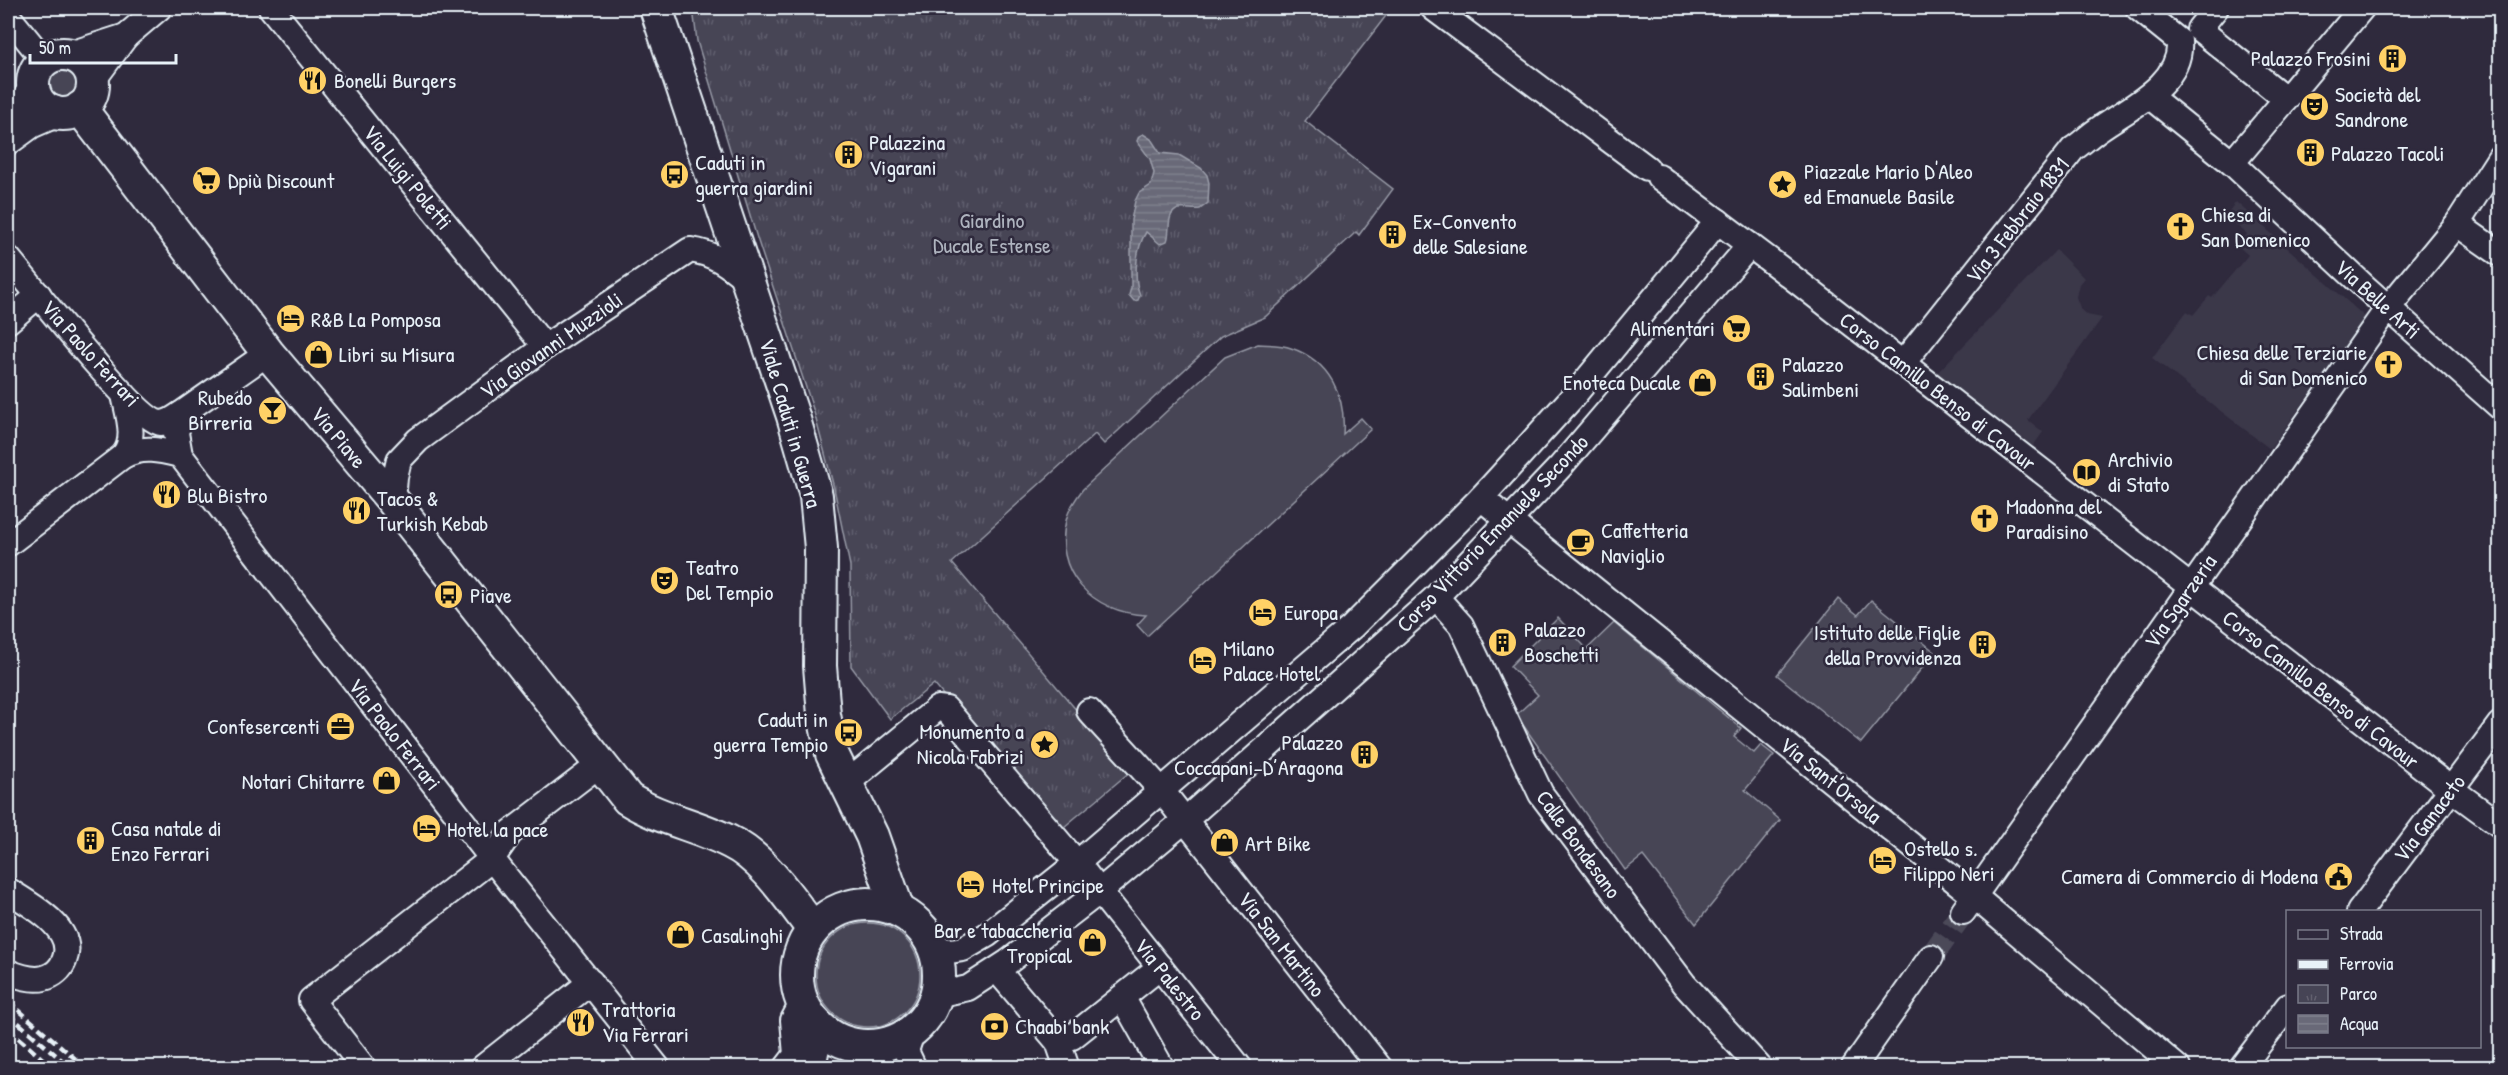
<svg xmlns="http://www.w3.org/2000/svg" width="2508" height="1075" font-family="'Patrick Hand',sans-serif">
<style>
.built{fill:#3b3749}
.green{fill:#464455;stroke:#979aa6;stroke-width:1.5}
.park{fill:url(#park-tufts);stroke:#979aa6;stroke-width:1.5}
.water{fill:url(#water-rules);stroke:#9c9fab;stroke-width:1.5}
.lines{fill:none;stroke-linecap:round;stroke-linejoin:round}
.minor-tunnel{stroke:#4b4859;stroke-width:24;stroke-dasharray:24 12;stroke-linecap:butt}
.minor-casing{stroke:#e8f1f8;stroke-width:28}
.major-casing{stroke:#e8f1f8;stroke-width:36}
.minor{stroke:#2f2a3d;stroke-width:24}
.major{stroke:#2f2a3d;stroke-width:32}
.rail{stroke:#e8f1f8;stroke-width:4.5;stroke-dasharray:9 4.5;stroke-linecap:butt}
.labels{text-anchor:middle;stroke-width:5;stroke-linejoin:round;paint-order:stroke}
.poi-label{font-size:22px;fill:#e8f1f8;stroke:#2f2a3d;text-anchor:start}
.street-label{font-size:22px;fill:#e8f1f8;stroke:#2f2a3d}
.park-label{font-size:22px;fill:#afb4bf;stroke:#2f2a3d}
</style>
<defs>
<pattern id="park-tufts" width="24" height="20" patternUnits="userSpaceOnUse" patternTransform="scale(1.5)"><rect width="24" height="20" fill="#464455"/><path d="M3 7l-1-3M5 7V3M7 7l1-3M15 17l-1-3M17 17v-4M19 17l1-3" fill="none" stroke="#615f6e"/></pattern>
<pattern id="water-rules" width="6" height="5" patternUnits="userSpaceOnUse" patternTransform="scale(1.5)"><rect width="6" height="5" fill="#696978"/><path d="M0 2.5h6" fill="none" stroke="#7e7f8c"/></pattern>
</defs>
<rect width="100%" height="100%" fill="#2f2a3d"/>
<filter id="ink" filterUnits="userSpaceOnUse"><feTurbulence type="fractalNoise" baseFrequency=".0167" numOctaves="2"/><feDisplacementMap in="SourceGraphic" scale="12" xChannelSelector="R" yChannelSelector="G"/><feConvolveMatrix kernelMatrix="1 2 1 2 8 2 1 2 1" color-interpolation-filters="sRGB"/></filter>
<g filter="url(#ink)">
<!-- built -->
<g class="built">
<path d="M2236 202 2365 317 2270 449 2152 358 2187 311 2193 315 2209 296 2212 298 2248 255 2238 246 2247 234 2225 216Z"/>
<path d="M2056 250 2084 278 2079 284 2076 297 2081 310 2087 315 2102 318 2028 420 2043 432 2033 446 1937 373Z"/>
</g>
<!-- green -->
<g class="green">
<circle cx="63" cy="85" r="15"/>
<path d="M1258 344C1269 345 1281 344 1291 348 1330 361 1346 396 1343 434L1361 418 1371 429 1147 636 1137 625 1146 615C1093 613 1051 572 1067 517 1070 506 1077 497 1083 489L1225 357Z"/>
<path d="M1838 599 1858 615 1871 600 1935 652 1861 743 1777 675Z"/>
<path d="M1558 618 1587 649 1614 623 1741 728 1734 737 1754 753 1761 745 1774 755 1745 790 1780 820 1696 924 1643 856 1625 870 1516 715 1538 695 1510 666Z"/>
<circle cx="868" cy="975" r="52"/>
</g>
<!-- park -->
<path class="park" d="M693 8H1392L1305 121 1393 189 1359 235 1356 232 1265 317 1221 336 1104 444 1095 434 952 563 1078 712 1131 771 1058 832 934 684 890 719 851 666 850 566 834 488 814 412 757 238 697 41Z"/>
<!-- water -->
<path class="water" d="M1143 134 1151 139 1160 153 1179 155 1201 168 1207 175 1209 183 1208 203 1200 209C1194 210 1185 208 1179 209 1165 213 1171 232 1167 241L1160 244 1146 232C1136 248 1133 277 1140 295L1138 300 1134 301 1129 295 1131 288V220L1135 201 1139 193 1151 185 1154 173 1150 159 1137 141 1139 136Z"/>
<g class="lines">
<!-- minor-tunnel -->
<path class="minor-tunnel" d="M1931 957 1963 912"/>
<defs>
<g id="minor">
<path d="M271 8 545 347"/>
<path d="M1433 8 1647 168"/>
<path d="M8 16 44 60"/>
<path d="M67 55 126 36"/>
<path d="M92 82 126 36 159 8"/>
<path d="M2149 96 2232 163 2286 99 2199 29 2216 8"/>
<path d="M2286 99 2362 8"/>
<path d="M8 119 33 86"/>
<path d="M2232 163 2367 289 2500 407"/>
<path d="M1659 177 1780 268 2451 789 2500 825"/>
<path d="M2457 224 2500 254"/>
<path d="M8 258C29 283 137 421 161 423 168 423 175 418 181 414L268 353"/>
<path d="M8 321 39 295"/>
<path d="M1903 363 2073 149C2082 143 2090 135 2099 129 2128 108 2183 84 2179 41L2138 8"/>
<path d="M181 414 176 433 180 455 492 859 658 1068"/>
<path d="M123 456C143 446 159 450 180 455"/>
<path d="M1481 498 1974 896 2178 1068"/>
<path d="M393 501 395 477 399 460 418 440 545 347 681 256 690 250C714 253 729 265 746 279"/>
<path d="M8 544 123 456C137 440 128 415 124 395"/>
<path d="M1436 597 1461 625 1541 794 1684 984 1760 1068"/>
<path d="M1089 711 1162 791 1380 1068"/>
<path d="M847 783 938 708 946 709 1077 863 1240 1068"/>
<path d="M8 890C25 902 51 915 62 934 72 951 64 973 44 978 32 981 18 976 8 972"/>
<path d="M1963 912 2388 308 2457 224 2500 157"/>
<path d="M2359 912 2500 724"/>
<path d="M934 948 950 951 963 949 987 935 1077 863 1352 627 1481 498 1570 400 1718 221"/>
<path d="M997 970 1058 1042 1067 1068"/>
<path d="M936 995 968 988 1008 962 1100 891 1184 821 1436 597 1560 467 1750 245"/>
<path d="M1122 997 1162 1068"/>
<path d="M913 1030 906 1051 914 1068"/>
<path d="M1058 1042 1072 1037 1160 967"/>
<path d="M863 1046 876 1068"/>
<path d="M364 1068 311 1000 492 859 510 833 599 765"/>
<path d="M482 1068 591 982"/>
<path d="M786 1068 796 1055 793 1020 802 1003"/>
<path d="M1853 1068 1931 957"/>
<path d="M2241 1068 2288 1006"/>
</g>
<g id="major">
<path d="M656 8 793 416 816 496 821 548 820 666 824 715 832 754 872 836 898 910"/>
<circle cx="63" cy="84" r="30"/>
<path d="M80 108 268 353 393 501 628 799C660 819 697 825 730 842 764 858 791 901 813 929"/>
<path d="M8 138 30 122 53 112"/>
<circle cx="868" cy="975" r="71"/>
<path d="M809 1068 817 1025"/>
</g>
</defs>
<!-- minor casing -->
<use href="#minor" class="minor-casing"/>
<!-- major casing -->
<use href="#major" class="major-casing"/>
<!-- minor -->
<use href="#minor" class="minor"/>
<!-- major -->
<use href="#major" class="major"/>
<!-- rail -->
<g class="rail">
<path d="M8 1001 86 1068"/>
<path d="M8 1014 71 1068"/>
<path d="M8 1029 53 1068"/>
</g>
</g>
</g>
<!-- icons -->
<defs>
<symbol id="building-disc" viewBox="-11 -11 22 22"><circle r="9.5" fill="#ffd166" stroke="#2f2a3d"/><path d="M-4-6H4V6H1V3H-1V6H-4ZM-2.5-4.3h1.7v1.8h-1.7ZM.8-4.3h1.7v1.8H.8ZM-2.5-1h1.7V.8h-1.7ZM.8-1h1.7V.8H.8Z" fill="#111"/></symbol>
<symbol id="restaurant-disc" viewBox="-11 -11 22 22"><circle r="9.5" fill="#ffd166" stroke="#2f2a3d"/><path d="M-5-6h1v4h1v-4h1v4h1v-4h1v5L-1.5 .5V6h-2V.5L-5-1ZM5-6V6H3V1.5H1.5Q1.5-4 5-6Z" fill="#111"/></symbol>
<symbol id="theatre-disc" viewBox="-11 -11 22 22"><circle r="9.5" fill="#ffd166" stroke="#2f2a3d"/><path d="M-5-5.5Q0-4 5-5.5V0Q5 5 0 6Q-5 5-5 0ZM-3.3-2.5H-1v1.5H-3.3ZM1-2.5H3.3v1.5H1ZM-2.8 1Q0 5.5 2.8 1Z" fill="#111"/></symbol>
<symbol id="bus-disc" viewBox="-11 -11 22 22"><circle r="9.5" fill="#ffd166" stroke="#2f2a3d"/><path d="M-5-6H5V4H4V6H2V4H-2V6H-4V4H-5ZM-3.5-4V0h7V-4ZM-3.5 1.2v1.5H-2V1.2ZM2 1.2v1.5H3.5V1.2Z" fill="#111"/></symbol>
<symbol id="supermarket-disc" viewBox="-11 -11 22 22"><circle r="9.5" fill="#ffd166" stroke="#2f2a3d"/><path d="M-6-5.5h2.5l.6 2H6L4.5 2H-2.5L-4.4-4H-6ZM-1.5 3.2a1.3 1.3 0 1 0 .1 0ZM3 3.2a1.3 1.3 0 1 0 .1 0Z" fill="#111"/></symbol>
<symbol id="sight-disc" viewBox="-11 -11 22 22"><circle r="9.5" fill="#ffd166" stroke="#2f2a3d"/><path d="M0-6L1.8-2.2L6-1.7L2.9 1.2L3.7 5.4L0 3.3L-3.7 5.4L-2.9 1.2L-6-1.7L-1.8-2.2Z" fill="#111"/></symbol>
<symbol id="church-disc" viewBox="-11 -11 22 22"><circle r="9.5" fill="#ffd166" stroke="#2f2a3d"/><path d="M-1.2-6h2.4v3.5h3.3v2.4h-3.3V6h-2.4V-.1h-3.3v-2.4h3.3Z" fill="#111"/></symbol>
<symbol id="hotel-disc" viewBox="-11 -11 22 22"><circle r="9.5" fill="#ffd166" stroke="#2f2a3d"/><path d="M-6-4.5h1.5V1H6V5H4.5V3h-9V5H-6ZM-4 0a1.8 1.8 0 1 1 3.6 0ZM.5 0V-2.5h3Q6-2.5 6 0Z" fill="#111"/></symbol>
<symbol id="shop-disc" viewBox="-11 -11 22 22"><circle r="9.5" fill="#ffd166" stroke="#2f2a3d"/><path d="M-5-2.5h2.3a2.7 3.5 0 0 1 5.4 0H5L5.5 6h-11ZM-1.5-2.5h3a1.5 2.3 0 0 0-3 0Z" fill="#111"/></symbol>
<symbol id="bar-disc" viewBox="-11 -11 22 22"><circle r="9.5" fill="#ffd166" stroke="#2f2a3d"/><path d="M-6-5H6L.8 .8V4.5H3.5V6h-7V4.5H-.8V.8Z" fill="#111"/></symbol>
<symbol id="library-disc" viewBox="-11 -11 22 22"><circle r="9.5" fill="#ffd166" stroke="#2f2a3d"/><path d="M-6-4Q-3-5.5-.7-3.5V5Q-3 3-6 4ZM6-4Q3-5.5 .7-3.5V5Q3 3 6 4Z" fill="#111"/></symbol>
<symbol id="cafe-disc" viewBox="-11 -11 22 22"><circle r="9.5" fill="#ffd166" stroke="#2f2a3d"/><path d="M-5.5-4.5H6V0H3Q3 3.5 0 3.5H-2.5Q-5.5 3.5-5.5 0ZM3-3.2v2h1.7v-2ZM-6 4.5H4V6H-6Z" fill="#111"/></symbol>
<symbol id="office-disc" viewBox="-11 -11 22 22"><circle r="9.5" fill="#ffd166" stroke="#2f2a3d"/><path d="M-6-3h4V-5.5h4V-3h4V5H-6ZM-1-4.5V-3h2v-1.5ZM-6 0V1H6V0Z" fill="#111"/></symbol>
<symbol id="civic-disc" viewBox="-11 -11 22 22"><circle r="9.5" fill="#ffd166" stroke="#2f2a3d"/><path d="M-.6-6.5H3V-4.5H.6V-3L4-1V1h2V6H-6V1h2V-1L-.6-3ZM-1.2 2.5V6h2.4V2.5Z" fill="#111"/></symbol>
<symbol id="bank-disc" viewBox="-11 -11 22 22"><circle r="9.5" fill="#ffd166" stroke="#2f2a3d"/><path d="M-6-4H6V4H-6ZM0-2.3a2.3 2.3 0 1 0 0 4.6a2.3 2.3 0 1 0 0-4.6Z" fill="#111"/></symbol>
</defs>
<g fill-rule="evenodd">
<use href="#building-disc" x="2376" y="42" width="33" height="33"/>
<use href="#restaurant-disc" x="296" y="64" width="33" height="33"/>
<use href="#theatre-disc" x="2298" y="90" width="33" height="33"/>
<use href="#building-disc" x="2294" y="136" width="33" height="33"/>
<use href="#building-disc" x="832" y="138" width="33" height="33"/>
<use href="#bus-disc" x="658" y="158" width="33" height="33"/>
<use href="#supermarket-disc" x="190" y="164" width="33" height="33"/>
<use href="#sight-disc" x="1766" y="168" width="33" height="33"/>
<use href="#church-disc" x="2164" y="210" width="33" height="33"/>
<use href="#building-disc" x="1376" y="218" width="33" height="33"/>
<use href="#hotel-disc" x="274" y="302" width="33" height="33"/>
<use href="#supermarket-disc" x="1720" y="312" width="33" height="33"/>
<use href="#shop-disc" x="302" y="338" width="33" height="33"/>
<use href="#church-disc" x="2372" y="348" width="33" height="33"/>
<use href="#building-disc" x="1744" y="360" width="33" height="33"/>
<use href="#shop-disc" x="1686" y="366" width="33" height="33"/>
<use href="#bar-disc" x="256" y="394" width="33" height="33"/>
<use href="#library-disc" x="2070" y="456" width="33" height="33"/>
<use href="#restaurant-disc" x="150" y="478" width="33" height="33"/>
<use href="#restaurant-disc" x="340" y="494" width="33" height="33"/>
<use href="#church-disc" x="1968" y="502" width="33" height="33"/>
<use href="#cafe-disc" x="1564" y="526" width="33" height="33"/>
<use href="#theatre-disc" x="648" y="564" width="33" height="33"/>
<use href="#bus-disc" x="432" y="578" width="33" height="33"/>
<use href="#hotel-disc" x="1246" y="596" width="33" height="33"/>
<use href="#building-disc" x="1486" y="626" width="33" height="33"/>
<use href="#building-disc" x="1966" y="628" width="33" height="33"/>
<use href="#hotel-disc" x="1186" y="644" width="33" height="33"/>
<use href="#office-disc" x="324" y="710" width="33" height="33"/>
<use href="#bus-disc" x="832" y="716" width="33" height="33"/>
<use href="#sight-disc" x="1028" y="728" width="33" height="33"/>
<use href="#building-disc" x="1348" y="738" width="33" height="33"/>
<use href="#shop-disc" x="370" y="764" width="33" height="33"/>
<use href="#hotel-disc" x="410" y="812" width="33" height="33"/>
<use href="#building-disc" x="74" y="824" width="33" height="33"/>
<use href="#shop-disc" x="1208" y="826" width="33" height="33"/>
<use href="#hotel-disc" x="1866" y="844" width="33" height="33"/>
<use href="#civic-disc" x="2322" y="860" width="33" height="33"/>
<use href="#hotel-disc" x="954" y="868" width="33" height="33"/>
<use href="#shop-disc" x="664" y="918" width="33" height="33"/>
<use href="#shop-disc" x="1076" y="926" width="33" height="33"/>
<use href="#restaurant-disc" x="564" y="1006" width="33" height="33"/>
<use href="#bank-disc" x="978" y="1010" width="33" height="33"/>
</g>
<g class="labels">
<!-- poi labels -->
<g class="poi-label">
<text x="2371" y="66" text-anchor="end">Palazzo Frosini</text>
<text x="334" y="88">Bonelli Burgers</text>
<text x="2335" y="102">Società del<tspan x="2335" dy="25">Sandrone</tspan></text>
<text x="869" y="150">Palazzina<tspan x="869" dy="25">Vigarani</tspan></text>
<text x="2331" y="161">Palazzo Tacoli</text>
<text x="695" y="170">Caduti in<tspan x="695" dy="25">guerra giardini</tspan></text>
<text x="1804" y="179">Piazzale Mario D'Aleo<tspan x="1804" dy="25">ed Emanuele Basile</tspan></text>
<text x="228" y="188">Dpiù Discount</text>
<text x="2201" y="222">Chiesa di<tspan x="2201" dy="25">San Domenico</tspan></text>
<text x="1413" y="229">Ex-Convento<tspan x="1413" dy="25">delle Salesiane</tspan></text>
<text x="311" y="327">R&amp;B La Pomposa</text>
<text x="1715" y="336" text-anchor="end">Alimentari</text>
<text x="2367" y="360" text-anchor="end">Chiesa delle Terziarie<tspan x="2367" dy="25">di San Domenico</tspan></text>
<text x="339" y="362">Libri su Misura</text>
<text x="1782" y="372">Palazzo<tspan x="1782" dy="25">Salimbeni</tspan></text>
<text x="1681" y="390" text-anchor="end">Enoteca Ducale</text>
<text x="252" y="405" text-anchor="end">Rubedo<tspan x="252" dy="25">Birreria</tspan></text>
<text x="2108" y="467">Archivio<tspan x="2108" dy="25">di Stato</tspan></text>
<text x="187" y="503">Blu Bistro</text>
<text x="377" y="506">Tacos &amp;<tspan x="377" dy="25">Turkish Kebab</tspan></text>
<text x="2006" y="514">Madonna del<tspan x="2006" dy="25">Paradisino</tspan></text>
<text x="1601" y="538">Caffetteria<tspan x="1601" dy="25">Naviglio</tspan></text>
<text x="686" y="575">Teatro<tspan x="686" dy="25">Del Tempio</tspan></text>
<text x="470" y="603">Piave</text>
<text x="1284" y="620">Europa</text>
<text x="1524" y="637">Palazzo<tspan x="1524" dy="25">Boschetti</tspan></text>
<text x="1961" y="640" text-anchor="end">Istituto delle Figlie<tspan x="1961" dy="25">della Provvidenza</tspan></text>
<text x="1223" y="656">Milano<tspan x="1223" dy="25">Palace Hotel</tspan></text>
<text x="828" y="727" text-anchor="end">Caduti in<tspan x="828" dy="25">guerra Tempio</tspan></text>
<text x="320" y="734" text-anchor="end">Confesercenti</text>
<text x="1024" y="739" text-anchor="end">Monumento a<tspan x="1024" dy="25">Nicola Fabrizi</tspan></text>
<text x="1343" y="750" text-anchor="end">Palazzo<tspan x="1343" dy="25">Coccapani–D’Aragona</tspan></text>
<text x="365" y="789" text-anchor="end">Notari Chitarre</text>
<text x="111" y="836">Casa natale di<tspan x="111" dy="25">Enzo Ferrari</tspan></text>
<text x="447" y="837">Hotel la pace</text>
<text x="1245" y="851">Art Bike</text>
<text x="1904" y="856">Ostello s.<tspan x="1904" dy="25">Filippo Neri</tspan></text>
<text x="2318" y="884" text-anchor="end">Camera di Commercio di Modena</text>
<text x="992" y="893">Hotel Principe</text>
<text x="1072" y="938" text-anchor="end">Bar e tabaccheria<tspan x="1072" dy="25">Tropical</tspan></text>
<text x="701" y="943">Casalinghi</text>
<text x="602" y="1017">Trattoria<tspan x="602" dy="25">Via Ferrari</tspan></text>
<text x="1015" y="1034">Chaabi bank</text>
</g>
<!-- street labels -->
<g class="street-label">
<text transform="translate(408 177) rotate(51)" y="8">Via Luigi Poletti</text>
<text transform="translate(2017 220) rotate(-52)" y="8">Via 3 Febbraio 1831</text>
<text transform="translate(2378 299) rotate(42)" y="8">Via Belle Arti</text>
<text transform="translate(551 345) rotate(-35)" y="8">Via Giovanni Muzzioli</text>
<text transform="translate(91 353) rotate(48)" y="8">Via Paolo Ferrari</text>
<text transform="translate(1938 391) rotate(38)" y="8">Corso Camillo Benso di Cavour</text>
<text transform="translate(791 423) rotate(74)" y="8">Viale Caduti in Guerra</text>
<text transform="translate(339 437) rotate(50)" y="8">Via Piave</text>
<text transform="translate(1492 533) rotate(-46)" y="8">Corso Vittorio Emanuele Secondo</text>
<text transform="translate(2180 601) rotate(-55)" y="8">Via Sgarzeria</text>
<text transform="translate(2321 689) rotate(38)" y="8">Corso Camillo Benso di Cavour</text>
<text transform="translate(395 734) rotate(52)" y="8">Via Paolo Ferrari</text>
<text transform="translate(1831 780) rotate(39)" y="8">Via Sant'Orsola</text>
<text transform="translate(2429 818) rotate(-53)" y="8">Via Ganaceto</text>
<text transform="translate(1579 844) rotate(54)" y="8">Calle Bondesano</text>
<text transform="translate(1282 944) rotate(52)" y="8">Via San Martino</text>
<text transform="translate(1170 979) rotate(51)" y="8">Via Palestro</text>
</g>
<!-- park labels -->
<g class="park-label">
<text x="992" y="228">Giardino<tspan x="992" dy="25">Ducale Estense</tspan></text>
</g>
</g>
<!-- margin -->
<rect width="2508" height="1075" fill="none" stroke="#2f2a3d" stroke-width="30"/>
<rect x="15" y="15" width="2478" height="1045" fill="none" stroke="#e8f1f8" stroke-width="2" filter="url(#ink)"/>
<!-- legend -->
<rect x="2286" y="910" width="195" height="138" fill="#2f2a3d" stroke="#797a88" stroke-width="1.5"/>
<rect x="2298" y="930" width="30" height="9" fill="#2f2a3d" stroke="#797a88" stroke-width="1.5"/>
<text x="2340" y="940" font-size="18" fill="#e8f1f8">Strada</text>
<rect x="2298" y="960" width="30" height="9" fill="#e8f1f8" stroke="#797a88" stroke-width="1.5"/>
<text x="2340" y="970" font-size="18" fill="#e8f1f8">Ferrovia</text>
<rect x="2298" y="985" width="30" height="18" fill="url(#park-tufts)" stroke="#797a88" stroke-width="1.5"/>
<text x="2340" y="1000" font-size="18" fill="#e8f1f8">Parco</text>
<rect x="2298" y="1015" width="30" height="18" fill="url(#water-rules)" stroke="#797a88" stroke-width="1.5"/>
<text x="2340" y="1030" font-size="18" fill="#e8f1f8">Acqua</text>
<!-- scale -->
<path d="M30 54v9h146v-9" fill="none" stroke="#e8f1f8" stroke-width="3"/>
<text x="39" y="54" font-size="18" fill="#e8f1f8" stroke="#2f2a3d" stroke-width="4.5" paint-order="stroke">50 m</text>
</svg>
